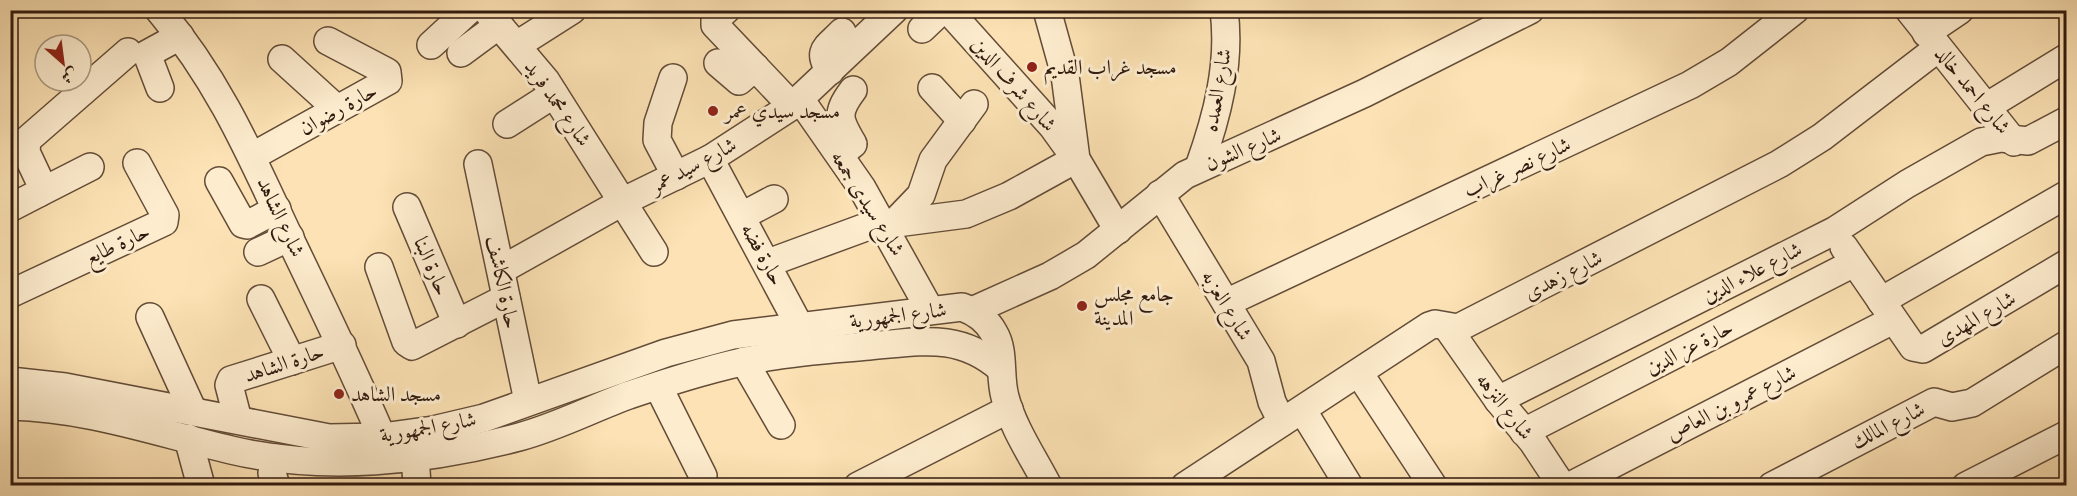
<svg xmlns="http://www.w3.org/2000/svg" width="2077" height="496" font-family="'IM FELL DW Pica',Amiri,serif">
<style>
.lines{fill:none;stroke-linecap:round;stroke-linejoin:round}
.minor-casing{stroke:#634c38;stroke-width:30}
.minor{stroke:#fdecce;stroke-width:27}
.poi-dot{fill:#8f2418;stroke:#fdecce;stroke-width:2}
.labels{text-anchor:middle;stroke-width:6;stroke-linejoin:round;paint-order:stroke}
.poi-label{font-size:21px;fill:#301a0f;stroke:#fdecce;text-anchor:start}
.street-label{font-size:21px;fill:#301a0f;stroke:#fdecce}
</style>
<rect width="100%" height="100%" fill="#fce2b4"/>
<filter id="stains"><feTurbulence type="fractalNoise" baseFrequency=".00333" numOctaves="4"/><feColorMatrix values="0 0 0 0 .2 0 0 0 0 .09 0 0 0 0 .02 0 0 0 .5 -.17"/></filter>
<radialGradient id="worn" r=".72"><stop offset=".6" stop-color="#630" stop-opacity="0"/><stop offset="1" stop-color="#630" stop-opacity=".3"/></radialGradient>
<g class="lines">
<defs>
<g id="minor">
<path d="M159 10C220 82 251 156 290 239 322 305 353 370 382 437"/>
<path d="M486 10 546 81 654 252"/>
<path d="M726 10 715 20V25L792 106"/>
<path d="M1047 10 1065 75 1076 159 1118 230"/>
<path d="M1909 10 2014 142"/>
<path d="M922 29 942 10"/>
<path d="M1926 33 1960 10"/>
<path d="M431 45 469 10"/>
<path d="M517 45 572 10"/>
<path d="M461 53 499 25"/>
<path d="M282 59 337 109"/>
<path d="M718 63 739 81 755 67"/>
<path d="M830 71C816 50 827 48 842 32"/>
<path d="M673 78 658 123 657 140 676 176"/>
<path d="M160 88 147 54 180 36"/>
<path d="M932 88 962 121"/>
<path d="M800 99 862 188 930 310"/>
<path d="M1986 107 2066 58"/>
<path d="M507 124 554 94"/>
<path d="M843 152 853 144C839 120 835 114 853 90"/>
<path d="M253 156 388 81 387 72 328 41"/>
<path d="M710 159 808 342"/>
<path d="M478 164 528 401"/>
<path d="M1199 167C1217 117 1231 64 1224 10"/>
<path d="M219 181 243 224 247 225 277 209"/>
<path d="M39 193 90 167"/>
<path d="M1160 194 1261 361 1272 402 1282 422"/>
<path d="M407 207 457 324"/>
<path d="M10 208 39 193 42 186 26 152 27 140 128 52"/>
<path d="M742 216 774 199"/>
<path d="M896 221 921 195 933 160 974 104"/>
<path d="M1844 247 1913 347 1923 349 2066 264"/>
<path d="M258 252 290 237"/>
<path d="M768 263 866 227 966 214 1009 196 1076 159 1053 127 948 10"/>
<path d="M379 267 406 342 412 346 506 298"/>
<path d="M501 270 624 201 710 159 792 106 894 10"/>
<path d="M10 294 164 222 165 215 137 163"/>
<path d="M261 299 292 361"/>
<path d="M1881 301 2066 195"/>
<path d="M1226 303 1690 85 1729 62 1795 10"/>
<path d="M972 311 1050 276 1086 255 1185 175 1365 93 1530 10"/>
<path d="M150 317 193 411"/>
<path d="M1447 327 1498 400 1533 442 1562 486"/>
<path d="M744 361 781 425"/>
<path d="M1359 373 1433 486"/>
<path d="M10 381 65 387 329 438 382 437 433 430 484 418 666 353 733 335 962 307C976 312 987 320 994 333 1005 351 999 376 1005 397 1013 428 1033 457 1048 486"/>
<path d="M658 386 703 476"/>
<path d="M1498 400 1834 231 1907 184 1981 142 2001 138 2028 141 2066 121"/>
<path d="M10 406C89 408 155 432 231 450 324 472 427 461 519 437 557 427 593 408 629 395 674 380 721 365 767 357 801 351 835 349 869 346 920 342 958 332 1000 368"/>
<path d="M1303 411 1349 486"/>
<path d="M238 420 229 385 231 380 342 345"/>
<path d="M1524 432 1854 263"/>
<path d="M188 438 201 486"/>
<path d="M414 439 417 486"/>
<path d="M276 486 272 473 276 458"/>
<path d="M858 486 1009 409"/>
<path d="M1185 486 1429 326 1435 324 1458 328 1779 164 1822 137 1938 48"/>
<path d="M1570 486 1893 320"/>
<path d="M1772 486 1934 402 1952 407 1972 403 2066 345"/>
<path d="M1966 486 2066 435"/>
</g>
</defs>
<!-- minor casing -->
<use href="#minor" class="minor-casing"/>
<!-- minor -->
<use href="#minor" class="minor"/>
</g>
<!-- markers -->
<g class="poi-dot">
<circle cx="1032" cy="67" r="6"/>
<circle cx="713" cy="111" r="6"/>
<circle cx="1082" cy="306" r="6"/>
<circle cx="339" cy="394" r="6"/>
</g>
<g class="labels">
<!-- poi labels -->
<g class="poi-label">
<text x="1044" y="74">مسجد غراب القديم</text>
<text x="725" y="118">مسجد سيدي عمر</text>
<text x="1094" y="301">جامع مجلس<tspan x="1094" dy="24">المدينة</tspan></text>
<text x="351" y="401">مسجد الشاهد</text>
</g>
<!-- street labels -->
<g class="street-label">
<text transform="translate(1014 84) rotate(49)" y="7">شارع شرف الدين</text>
<text transform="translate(1217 90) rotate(-80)" y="7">شارع العمده</text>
<text transform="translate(1973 90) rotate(51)" y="7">شارع احمد خالد</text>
<text transform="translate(558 103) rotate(55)" y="7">شارع محمد فريد</text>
<text transform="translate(338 109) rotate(-29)" y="7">حارة رضوان</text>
<text transform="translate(1243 149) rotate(-23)" y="7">شارع الشون</text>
<text transform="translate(693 165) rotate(-28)" y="7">شارع سيد عمر</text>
<text transform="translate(1517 167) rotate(-25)" y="7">شارع نصر غراب</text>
<text transform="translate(868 203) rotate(58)" y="7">شارع سيدى جمعه</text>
<text transform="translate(281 217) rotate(65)" y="7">شارع الشاهد</text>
<text transform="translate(117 244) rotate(-25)" y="7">حارة طايع</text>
<text transform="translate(763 254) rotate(61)" y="7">حارة فضه</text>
<text transform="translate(432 266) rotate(67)" y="7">حارة البنا</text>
<text transform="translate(1752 272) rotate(-27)" y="7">شارع علاء الدين</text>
<text transform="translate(1563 275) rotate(-27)" y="7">شارع زهدى</text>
<text transform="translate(503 282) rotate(78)" y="7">حارة الكاشف</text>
<text transform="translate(1227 305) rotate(59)" y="7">شارع العزبه</text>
<text transform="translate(898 315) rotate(-7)" y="7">شارع الجمهورية</text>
<text transform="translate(1976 318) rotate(-30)" y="7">شارع المهدى</text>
<text transform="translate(1689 347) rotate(-27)" y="7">حارة عز الدين</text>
<text transform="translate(284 363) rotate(-18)" y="7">حارة الشاهد</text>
<text transform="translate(1731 403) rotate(-27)" y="7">شارع عمرو بن العاص</text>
<text transform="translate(1505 406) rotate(52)" y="7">شارع النزهه</text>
<text transform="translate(1888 425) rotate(-27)" y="7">شارع المالك</text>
<text transform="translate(428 427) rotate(-10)" y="7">شارع الجمهورية</text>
</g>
</g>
<!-- margin -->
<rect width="2077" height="496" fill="none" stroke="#fce2b4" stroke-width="36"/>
<rect x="12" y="12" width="2053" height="472" fill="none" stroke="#301a0f" stroke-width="3"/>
<rect x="18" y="18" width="2041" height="460" fill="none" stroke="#301a0f" stroke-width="1.5"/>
<!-- north arrow -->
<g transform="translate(63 63) rotate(152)"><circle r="28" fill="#fdecce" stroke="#ab9882" stroke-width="1.5"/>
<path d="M0-4.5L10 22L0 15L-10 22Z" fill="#8f2418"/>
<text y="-9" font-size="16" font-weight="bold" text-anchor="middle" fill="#301a0f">ش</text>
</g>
<rect width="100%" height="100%" filter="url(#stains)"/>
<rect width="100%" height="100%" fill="url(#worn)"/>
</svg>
